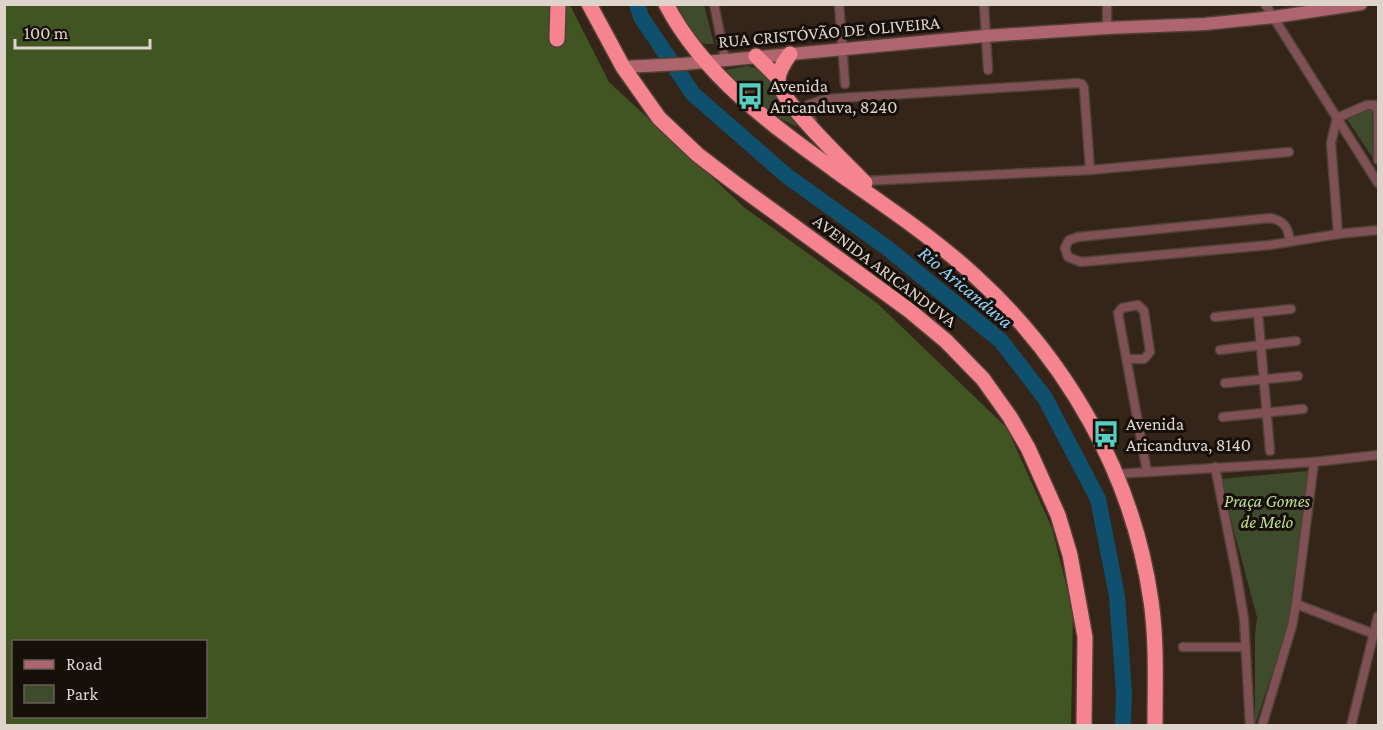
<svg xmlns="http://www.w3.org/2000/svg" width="1383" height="730" font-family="'Crimson Pro',serif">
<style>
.green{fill:#3e4b2c}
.forest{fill:#415522;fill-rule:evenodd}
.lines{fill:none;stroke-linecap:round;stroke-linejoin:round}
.river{stroke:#10506f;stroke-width:16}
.street-casing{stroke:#4f4135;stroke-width:11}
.secondary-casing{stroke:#4f4135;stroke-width:15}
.highway-casing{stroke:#4f4135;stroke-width:18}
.street{stroke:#7f5155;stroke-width:8}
.secondary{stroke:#af656d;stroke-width:12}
.highway{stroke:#f58390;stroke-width:15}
.labels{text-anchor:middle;stroke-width:6;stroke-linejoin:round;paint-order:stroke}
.street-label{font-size:18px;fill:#ded4cc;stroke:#17100a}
.poi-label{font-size:18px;fill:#ded4cc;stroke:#17100a;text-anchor:start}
.park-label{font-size:18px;font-style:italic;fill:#bddf90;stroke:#17100a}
.water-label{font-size:20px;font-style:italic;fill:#8fd2f9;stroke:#17100a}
</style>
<rect width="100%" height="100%" fill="#342518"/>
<!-- green -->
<g class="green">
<path d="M676 5H704L714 44H705L697 40Z"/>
<path d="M747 66 762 70 797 127 770 113 751 97 726 70Z"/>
<path d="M1372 109 1373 158 1346 118Z"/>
<path d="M1308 471 1295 604 1255 725V635L1257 617 1220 479Z"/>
</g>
<!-- forest -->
<path class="forest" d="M4 5H570L609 82 745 208 878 304 1007 428 1052 528 1073 612 1071 725H5ZM14 642H206V716H14Z"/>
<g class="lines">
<!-- river -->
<path class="river" d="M637 4 641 17 693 94 787 176 886 247 1001 341 1045 398 1098 499 1117 596 1124 692 1123 726"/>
<defs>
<g id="street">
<path d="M714 4 725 59"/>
<path d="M839 4 845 84"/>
<path d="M984 4 988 70"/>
<path d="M1265 4 1378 183"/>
<path d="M1107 28V4"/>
<path d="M812 121 807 113 808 105 825 99 1078 83 1082 84 1084 88 1090 170"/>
<path d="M863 181 1090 170 1289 152"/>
<path d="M1338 234 1331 143 1337 118 1367 105H1375L1378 112V160"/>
<path d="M1290 241C1288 228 1285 221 1270 218L1078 237 1069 240 1065 248 1068 257 1081 262 1270 245 1338 234 1378 230"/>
<path d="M1258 313 1270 451"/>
<path d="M1215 317 1291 309"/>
<path d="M1220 350 1296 341"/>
<path d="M1128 359H1144L1150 352 1144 311 1138 305 1122 308 1118 313 1147 472"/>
<path d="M1225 383 1298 376"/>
<path d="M1223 417 1303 409"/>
<path d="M1215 467 1237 577 1244 619 1250 726"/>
<path d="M1116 474 1314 462 1378 455"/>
<path d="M1296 604 1374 634"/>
<path d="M1183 647H1245"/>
<path d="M1262 726 1292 626 1296 604 1314 462"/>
<path d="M1351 726 1378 616"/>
</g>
<path id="secondary" d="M623 67 683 64 985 36 1107 28 1205 24 1274 17 1361 4"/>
<g id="highway">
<path d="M589 4 623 67 659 118 698 155 736 184 910 311 946 341 983 379 1010 417 1028 448 1058 515 1070 555 1085 637 1084 726"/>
<path d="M666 4C706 81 782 132 850 181 893 211 937 241 975 276 1068 361 1133 475 1151 601 1157 642 1155 684 1155 726"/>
<path d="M557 39 558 4"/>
<path d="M790 54C785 61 779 69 778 79 777 99 849 166 865 183"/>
<path d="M756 56 778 78"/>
</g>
</defs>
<!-- street casing -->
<use href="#street" class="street-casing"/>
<!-- secondary casing -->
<use href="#secondary" class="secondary-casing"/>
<!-- highway casing -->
<use href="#highway" class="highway-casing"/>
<!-- street -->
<use href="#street" class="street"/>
<!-- secondary -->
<use href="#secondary" class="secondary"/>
<!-- highway -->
<use href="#highway" class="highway"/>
</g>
<!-- icons -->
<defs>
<symbol id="bus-bare" viewBox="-9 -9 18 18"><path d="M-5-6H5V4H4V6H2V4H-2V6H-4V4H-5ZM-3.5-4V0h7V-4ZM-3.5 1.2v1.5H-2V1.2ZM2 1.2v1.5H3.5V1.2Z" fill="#57cec2" stroke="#17100a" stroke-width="2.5" paint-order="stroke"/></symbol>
</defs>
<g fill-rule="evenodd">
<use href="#bus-bare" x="731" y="77" width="38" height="38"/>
<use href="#bus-bare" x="1087" y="415" width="38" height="38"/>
</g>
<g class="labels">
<!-- street labels -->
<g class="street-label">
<text transform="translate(829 32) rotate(-5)" y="6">RUA CRISTÓVÃO DE OLIVEIRA</text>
<text transform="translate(885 271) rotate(37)" y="6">AVENIDA ARICANDUVA</text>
</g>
<!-- poi labels -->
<g class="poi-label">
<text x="770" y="92">Avenida<tspan x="770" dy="21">Aricanduva, 8240</tspan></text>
<text x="1126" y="430">Avenida<tspan x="1126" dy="21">Aricanduva, 8140</tspan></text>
</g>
<!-- park labels -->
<g class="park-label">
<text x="1267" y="507">Praça Gomes<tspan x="1267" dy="21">de Melo</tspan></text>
</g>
<!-- water labels -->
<g class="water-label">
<text transform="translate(966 287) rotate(40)" y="7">Rio Aricanduva</text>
</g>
</g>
<!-- border -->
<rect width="1383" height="730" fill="none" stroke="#ded4cc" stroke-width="12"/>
<!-- legend -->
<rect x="12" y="640" width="195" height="78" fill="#17100a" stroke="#675e58" stroke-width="1.5"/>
<rect x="24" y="660" width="30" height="9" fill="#af656d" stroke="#675e58" stroke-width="1.5"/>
<text x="66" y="670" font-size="18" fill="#ded4cc">Road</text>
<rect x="24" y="685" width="30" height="18" fill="#3e4b2c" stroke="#675e58" stroke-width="1.5"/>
<text x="66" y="700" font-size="18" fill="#ded4cc">Park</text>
<!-- scale -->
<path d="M15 39v9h135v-9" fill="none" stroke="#ded4cc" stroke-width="3"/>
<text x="24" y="39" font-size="18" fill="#ded4cc" stroke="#17100a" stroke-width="4.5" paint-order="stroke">100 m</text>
</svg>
